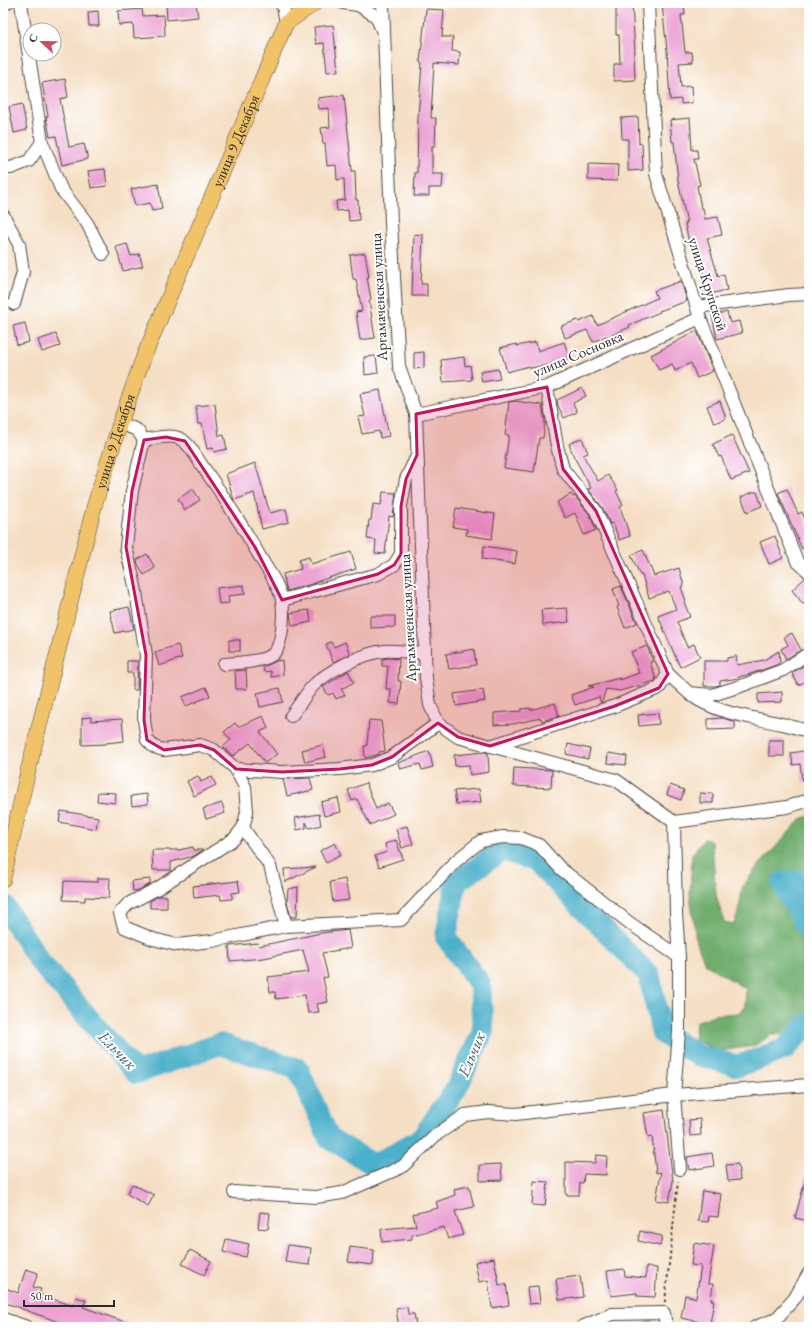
<svg xmlns="http://www.w3.org/2000/svg" width="812" height="1330" font-family="'EB Garamond',serif">
<style>
.forest{fill:#71ae6e;stroke:#4e6c4c}
.lines{fill:none;stroke-linecap:round;stroke-linejoin:round}
.river{stroke:#4cb0cb;stroke-width:22}
.building{fill:#eca3d4}
.minor-casing{stroke:#494642;stroke-width:14}
.major-casing{stroke:#494642;stroke-width:16}
.path{stroke:#494642;stroke-width:2;stroke-dasharray:3 3;stroke-linecap:butt}
.minor{stroke:#fff;stroke-width:12}
.major{stroke:#f1c369;stroke-width:15}
.marked{fill:#c2185b;fill-opacity:0.2;stroke:#c2185b;stroke-width:3;stroke-linejoin:round}
.labels{text-anchor:middle;stroke-width:4;stroke-linejoin:round;paint-order:stroke}
.street-label{font-size:15px;fill:#2b2b2b;stroke:#fff}
.water-label{font-size:16px;font-style:italic;fill:#38606b;stroke:#fff}
</style>
<rect width="100%" height="100%" fill="#fff"/>
<filter id="ink" filterUnits="userSpaceOnUse"><feTurbulence type="fractalNoise" baseFrequency=".025" numOctaves="2"/><feDisplacementMap in="SourceGraphic" scale="8" xChannelSelector="R" yChannelSelector="G"/><feConvolveMatrix kernelMatrix="1 2 1 2 8 2 1 2 1" color-interpolation-filters="sRGB"/></filter>
<filter id="wash" filterUnits="userSpaceOnUse"><feTurbulence type="fractalNoise" baseFrequency=".012" numOctaves="4" result="noise"/><feDisplacementMap in="SourceGraphic" scale="16" xChannelSelector="R" yChannelSelector="G"/><feGaussianBlur stdDeviation="0.9" result="paint"/><feColorMatrix in="noise" values="0 0 0 0 0 0 0 0 0 0 0 0 0 0 0 0 0 1.4 0 .05"/><feComposite in="paint" operator="in"/></filter>
<g filter="url(#wash)">
<rect width="100%" height="100%" fill="#f5dfc4"/>
<!-- forest -->
<path class="forest" d="M809 816V1033L771 1035 754 1046 718 1051 694 1039 696 1022 714 1015 738 1013 745 1006 746 989 705 964 696 940 690 894 692 854 705 838 712 843 716 895 724 922 734 924 739 911 742 888 754 871 801 819Z"/>
<g class="lines">
<!-- river -->
<g class="river">
<path d="M809 880 782 883 809 930"/>
<path d="M3 904 40 962 136 1073 220 1044 298 1069 329 1138 374 1165 422 1138 456 1089 483 1031 480 984 446 937 456 882 503 850 536 861 649 975 662 1033 698 1055 738 1066 785 1049 809 1023"/>
</g>
</g>
<g id="blocks">
<!-- building -->
<g class="building">
<path d="M166 3H196L198 17 167 20Z"/>
<path d="M616 3H632L635 53H634L635 80 614 81V64H620L619 35H616Z"/>
<path d="M684 3 685 15H681L685 52H692L693 62 679 63 681 87 691 86 692 103 681 104V99L670 100 667 51 662 4Z"/>
<path d="M142 9 143 16 164 15 165 36 134 38 133 24 119 25 118 11Z"/>
<path d="M426 9 444 10 442 37H453L452 51 460 52 459 65 434 63 431 118H436L435 146H432V174H443L442 188H429V196H414L415 173H417L418 117 422 63 420 62Z"/>
<path d="M98 11 99 26H89L88 12Z"/>
<path d="M333 25 338 71 327 72 324 43 316 44 314 27Z"/>
<path d="M65 79 68 97 60 99 69 147 84 144 88 159 62 165 56 136 50 137 46 117 48 116 42 83Z"/>
<path d="M344 95 352 171H355L356 200H358L359 220 349 221 348 210 337 211 336 201 345 200 344 179 337 180 336 165 327 166 325 143 323 144 321 128 330 127 329 108 319 109 318 98Z"/>
<path d="M22 104 27 130 14 133 9 107Z"/>
<path d="M638 117 639 144 642 143 643 170 628 171V139H622L621 118Z"/>
<path d="M690 118 692 150H697L698 159H694L700 185 697 186 701 208H703L705 219 718 217 722 235 707 238 718 276 724 274 727 290 705 295 702 279H704L693 241 689 242 685 224 687 223 678 180 674 142H672L670 120Z"/>
<path d="M588 164 618 165 617 181 588 180Z"/>
<path d="M105 169 107 186 91 188 88 171Z"/>
<path d="M158 184 162 209 152 211 150 203 135 206 131 189Z"/>
<path d="M414 234 423 235 421 284H427V296H412Z"/>
<path d="M127 244 131 256 139 254 143 266 123 271 116 247Z"/>
<path d="M365 253 369 277H367L371 299 369 300 375 338 360 340 356 312 362 311 356 279H353L350 255Z"/>
<path d="M681 281 687 301 659 311 660 312 629 325 630 327 607 337 606 336 593 342 587 330 565 338 561 326 578 320 579 322 593 316 597 325 657 298 654 291Z"/>
<path d="M727 312 730 323 739 321 742 333 717 339 712 315Z"/>
<path d="M25 323 29 342 17 345 13 326Z"/>
<path d="M697 331 713 371 697 378 691 363 675 371 672 364 659 370 651 355Z"/>
<path d="M56 334 60 346 42 352 38 340Z"/>
<path d="M536 342 538 351 564 342 570 358 548 365 530 368 529 366 507 372 500 348 517 344V346Z"/>
<path d="M424 352V368L414 369V353Z"/>
<path d="M376 356 378 373 365 375 364 357Z"/>
<path d="M464 357 465 366 470 365 472 380 443 382 441 360Z"/>
<path d="M498 369 500 379 482 382 480 372Z"/>
<path d="M582 388 586 396 573 403 577 412 564 418 558 406 557 400Z"/>
<path d="M380 390 389 436 380 438 379 431 362 434 358 417 365 416 360 394Z"/>
<path d="M515 401 542 405 545 422 543 438H539L534 472 504 468 509 435H505L509 402Z"/>
<path d="M720 401 725 415V419L714 423 707 406Z"/>
<path d="M215 404 219 436 224 435 227 449 214 452 213 448 207 449 202 424H198L196 406Z"/>
<path d="M732 435 749 473 731 480 721 456 719 457 713 444Z"/>
<path d="M582 438 588 453 583 455 598 481 608 475 618 490 616 491 623 505 620 507 630 536 619 540 613 523 610 524 602 507 588 489 591 488 574 457 569 444Z"/>
<path d="M255 463 270 513 286 509 289 522 262 529 254 493 234 500 226 474Z"/>
<path d="M193 489 200 500 185 510 178 499Z"/>
<path d="M787 489 798 514 802 512 809 529V546L802 549 778 493Z"/>
<path d="M383 492 396 493 393 517 389 516 385 554 375 553 376 540 367 539 369 520H371L373 504 381 505Z"/>
<path d="M753 492H757L762 506 747 512 741 497Z"/>
<path d="M571 494 573 497 575 496 590 515 596 530 584 535 575 513 565 518 557 502Z"/>
<path d="M456 508 495 514 492 539 466 535 467 529 453 527Z"/>
<path d="M775 536 783 558 769 564 760 542Z"/>
<path d="M484 546 517 551 515 564 482 559Z"/>
<path d="M643 550 654 576 679 568 684 586 681 587 686 601 684 602 690 617 677 622 687 647 694 644 700 657 680 667 658 616 676 609 669 591 649 598 642 575H640L631 555Z"/>
<path d="M351 552 356 569 316 582V583L287 591 283 574 301 569 299 560 309 557 311 564Z"/>
<path d="M147 554 155 568 144 575 138 564 137 560Z"/>
<path d="M805 578 809 579V599L803 604 792 590Z"/>
<path d="M244 585 245 594 228 596 229 603 219 604 217 588Z"/>
<path d="M621 586 637 623 625 628 617 607 619 606 613 589Z"/>
<path d="M129 607 134 629 115 633 110 611Z"/>
<path d="M567 608 569 622 543 625 541 610Z"/>
<path d="M309 610 311 622 292 626 290 613Z"/>
<path d="M370 616H395V627L370 628Z"/>
<path d="M792 633 801 650 786 659 781 649 788 645 784 637Z"/>
<rect x="229" y="640" width="11" height="11"/>
<path d="M331 642 334 647 345 642 350 654 333 662 326 644Z"/>
<path d="M178 645 182 658 159 666 155 652Z"/>
<path d="M647 646 653 661 650 662 656 679 655 681 620 691 606 689 602 702 601 703 599 697 575 705 571 695 594 687 588 686 620 678V680L639 673 631 652Z"/>
<path d="M474 649 476 665 449 669 446 654Z"/>
<path d="M779 651 780 662 776 665 750 674 739 677V678L720 681V685L715 686H704V661H727V658L736 656 737 665 764 660Z"/>
<path d="M389 658 399 659 398 681H401L399 704 390 703 391 689H386L388 666H382V659Z"/>
<path d="M282 660 283 675 271 677V671L264 672 263 667 277 661Z"/>
<path d="M127 661H138L137 690H133V673H127Z"/>
<path d="M807 663 809 667V680L798 685 792 673Z"/>
<path d="M246 670 247 689H236L235 671Z"/>
<path d="M348 671 354 682 341 689 345 695 336 699 333 693 328 695 323 687Z"/>
<path d="M206 687 210 696 186 706 182 697Z"/>
<path d="M280 688 283 702 260 707 257 693Z"/>
<path d="M483 690 485 701 456 706 454 694Z"/>
<path d="M782 692V702L758 703V694Z"/>
<path d="M555 703 559 716 542 721 541 718 513 724 494 725V713L521 711V709L530 708V710Z"/>
<path d="M658 713 659 724 639 726 638 715Z"/>
<path d="M263 716 268 728 260 732 277 754 265 763 250 743 233 756 225 749 223 747 231 740 224 732 235 723 238 727Z"/>
<path d="M91 717V721L122 719 124 741 106 743V744L82 745V718Z"/>
<path d="M723 718 735 722V729L708 730V719Z"/>
<path d="M369 720 381 721 385 751 379 752V754L365 758 364 746H367Z"/>
<rect x="769" y="740" width="15" height="16"/>
<path d="M568 744 590 749 588 759 566 754Z"/>
<path d="M323 745 326 757 305 762 302 750Z"/>
<path d="M809 750V782L803 783 800 764 793 765 791 753Z"/>
<path d="M429 751 433 767 422 770 420 764 400 769 398 763Z"/>
<path d="M485 752 488 753 489 772 470 775 469 765 455 766 454 755Z"/>
<path d="M608 753 627 756 626 765 607 763Z"/>
<path d="M514 768 552 770 551 788 513 786Z"/>
<path d="M198 776 201 782 212 777 216 785 194 796 187 781Z"/>
<path d="M310 778 313 790 287 796 283 779Z"/>
<path d="M366 783 376 809 388 803 394 814 370 825 357 799 352 801 348 790Z"/>
<path d="M670 785 684 790 681 800 667 795Z"/>
<path d="M479 789 481 802 456 804 454 791Z"/>
<path d="M98 792 116 793 115 803 97 801Z"/>
<path d="M700 793 713 794V803H700Z"/>
<path d="M147 794 148 804 132 806 131 796Z"/>
<path d="M338 798 341 812 324 816 321 802Z"/>
<path d="M222 803 225 813 206 819 203 809Z"/>
<path d="M61 811 98 817 96 829 59 822Z"/>
<path d="M319 814 321 825 309 828 306 822V828L297 830 295 818Z"/>
<path d="M407 826 413 844 402 848 396 829Z"/>
<path d="M396 840 403 859 379 867 375 856 387 852 385 844Z"/>
<path d="M335 843 341 855 326 863 320 851Z"/>
<path d="M193 847 194 850H203L194 856 171 862V870H153L152 850H179Z"/>
<path d="M316 867 285 882 284 869Z"/>
<path d="M98 878H110L109 898 85 897V901L63 900 64 881 98 882Z"/>
<path d="M150 879V884L139 890 133 891 132 881Z"/>
<path d="M345 879 349 900 333 902 330 882Z"/>
<path d="M238 881 240 892 232 893V899L221 900 220 895 194 898 193 886Z"/>
<path d="M298 887 297 917H291L287 902 288 889Z"/>
<path d="M158 896H167V908H150V901Z"/>
<path d="M348 930 351 948 322 953 328 977 323 978 328 1002 317 1004 319 1012 308 1013 305 995 276 999 275 992H270L268 977 309 972 303 950 264 958 230 961 229 946 258 943 259 946 321 933Z"/>
<path d="M664 1110 673 1181 669 1202 656 1200 661 1172 656 1173 652 1136 648 1137 644 1113Z"/>
<path d="M700 1119 701 1135 690 1136 689 1120Z"/>
<path d="M712 1153 714 1166 689 1170 687 1157Z"/>
<path d="M596 1155 607 1156 606 1175 584 1174 583 1183H580L579 1195H566V1162L595 1163Z"/>
<path d="M501 1164 502 1180 480 1181V1165Z"/>
<path d="M738 1164 740 1180 728 1181 726 1165Z"/>
<path d="M806 1177H809V1221L795 1218Z"/>
<path d="M534 1181 548 1182 545 1206 532 1205Z"/>
<path d="M132 1184 154 1195 148 1206 127 1194Z"/>
<path d="M469 1186 474 1207 455 1211 463 1235 448 1239 444 1227 412 1235V1239L382 1242 381 1229 416 1226 413 1214 438 1208 436 1202 455 1195 454 1189Z"/>
<path d="M702 1191 721 1194 718 1217 709 1216 708 1222 698 1221Z"/>
<path d="M260 1212 270 1213 268 1229 258 1228Z"/>
<path d="M640 1231 662 1236 660 1246 638 1241Z"/>
<path d="M226 1239 249 1244 246 1257 223 1252Z"/>
<path d="M694 1243 714 1246 708 1284H713L711 1300H714L710 1324 681 1318 685 1295 696 1298 701 1266 691 1265Z"/>
<path d="M288 1245 311 1248 309 1265 285 1262Z"/>
<path d="M350 1247 374 1250 373 1265 348 1262Z"/>
<path d="M190 1250 211 1261 204 1275 182 1264Z"/>
<path d="M494 1258 499 1285 506 1284 509 1305 492 1308 488 1280 479 1282 475 1262Z"/>
<path d="M646 1267 657 1268 655 1297 637 1296V1293L611 1296 607 1271 624 1269 625 1276 646 1278Z"/>
<path d="M26 1269 38 1273 33 1287 41 1289 39 1294 73 1306 76 1297 86 1300 83 1307 136 1326 135 1327H66L67 1325 3 1302V1287L18 1293Z"/>
<path d="M580 1276 583 1297 559 1300 556 1279Z"/>
<path d="M538 1286 540 1303 529 1304 527 1287Z"/>
<path d="M407 1307 408 1314H414L416 1325 411 1327H399L396 1309Z"/>
</g>
</g>
</g>
<g filter="url(#ink)">
<use href="#blocks" fill-opacity="0" stroke="#494642" stroke-width="1"/>
<g class="lines">
<defs>
<g id="minor">
<path d="M21 3 42 142 61 189 87 223 103 254"/>
<path d="M280 3 283 6 286 23"/>
<path d="M343 3 358 5 376 16 382 30"/>
<path d="M383 3 391 223 399 366 416 414 426 678 430 705 438 723 458 737 616 780 674 822 676 913 679 957V1032L674 1095 680 1169"/>
<path d="M648 3 656 174 700 318 797 561 809 572"/>
<path d="M3 4 7 3"/>
<path d="M3 167 11 168 29 161 42 142"/>
<path d="M3 215 19 244 23 272 14 304"/>
<path d="M697 307 789 295 809 294"/>
<path d="M547 387 557 446 563 469 596 511 668 674 689 693 712 695 741 686 783 670 809 653"/>
<path d="M416 414 547 387 700 318"/>
<path d="M120 423 137 430 144 440 132 491 126 547 135 586 146 655 144 720 147 740 154 747 164 750 200 745 214 750 235 768 245 787 247 812 243 828 234 839 158 888 128 904 120 913 124 927 153 939 177 945 212 941 286 926 401 920 456 861 481 841 503 837 521 838 539 845 561 869 631 924 679 957"/>
<path d="M144 440C157 438 175 432 185 442 192 448 196 457 201 464 223 495 244 528 263 562 270 573 279 586 282 600 284 613 283 647 272 655 262 662 237 663 224 664"/>
<path d="M282 600 378 574 394 565 401 554V506L406 479 416 458"/>
<path d="M691 695C717 714 751 717 782 724 791 726 800 729 809 731"/>
<path d="M291 716C298 707 304 697 311 688 325 672 363 653 384 651 397 650 412 653 424 653"/>
<path d="M490 746 615 706 659 688 668 674"/>
<path d="M236 769 282 772 340 769 372 765 392 757 438 723"/>
<path d="M674 822 787 807 809 800"/>
<path d="M243 828 270 866 286 926"/>
<path d="M234 1192 316 1197 342 1193 402 1167 436 1135 465 1115 488 1112 516 1114 674 1095 809 1085"/>
<path d="M3 1319 27 1327"/>
<path d="M582 1327 612 1314 664 1313 666 1327"/>
<path d="M755 1327 776 1319 795 1298 809 1273"/>
</g>
<g id="major">
<path id="s1" d="M3 879 28 771 94 507 120 423 144 356 286 23 315 3"/>
</g>
</defs>
<!-- minor casing -->
<use href="#minor" class="minor-casing"/>
<!-- major casing -->
<use href="#major" class="major-casing"/>
<!-- path -->
<path class="path" d="M665 1302 678 1181"/>
<!-- minor -->
<use href="#minor" class="minor"/>
<!-- major -->
<use href="#major" class="major"/>
</g>
</g>
<!-- marked area -->
<path class="marked" d="M547 387 563 469 596 511 668 674 659 688 615 706 490 746 458 737 438 723 392 757 372 765 340 769 282 772 236 769 214 750 200 745 164 750 147 740 144 720 146 655 126 547 132 491 144 440 166 437 185 441 255 547 282 600 378 574 394 565 401 554V506L406 479 417 455 416 414Z"/>
<g class="labels">
<!-- street labels -->
<g class="street-label">
<text dy="5" stroke="none"><textPath href="#s1" startOffset="776">улица 9 Декабря</textPath></text>
<text transform="translate(708 284) rotate(72)" y="5">улица Крупской</text>
<text transform="translate(379 297) rotate(-93)" y="5">Аргамаченская улица</text>
<text transform="translate(578 354) rotate(-23)" y="5">улица Сосновка</text>
<text dy="5" stroke="none"><textPath href="#s1" startOffset="452">улица 9 Декабря</textPath></text>
<text transform="translate(408 618) rotate(-93)" y="5">Аргамаченская улица</text>
</g>
<!-- water labels -->
<g class="water-label">
<text transform="translate(118 1050) rotate(46)" y="6">Ельчик</text>
<text transform="translate(471 1054) rotate(-67)" y="6">Ельчик</text>
</g>
</g>
<!-- margin -->
<rect width="812" height="1330" fill="none" stroke="#fff" stroke-width="16"/>
<!-- north arrow -->
<g transform="translate(42 42) rotate(292)"><circle r="19" fill="#ffffff" stroke="#aaaaaa"/>
<path d="M0-3L7 15L0 10L-7 15Z" fill="#d1495b"/>
<text y="-6" font-size="11" font-weight="bold" text-anchor="middle" fill="#2b2b2b">С</text>
</g>
<!-- scale -->
<path d="M24 1300v6h90v-6" fill="none" stroke="#2b2b2b" stroke-width="2"/>
<text x="30" y="1300" font-size="12" fill="#2b2b2b" stroke="#ffffff" stroke-width="3" paint-order="stroke">50 m</text>
</svg>
